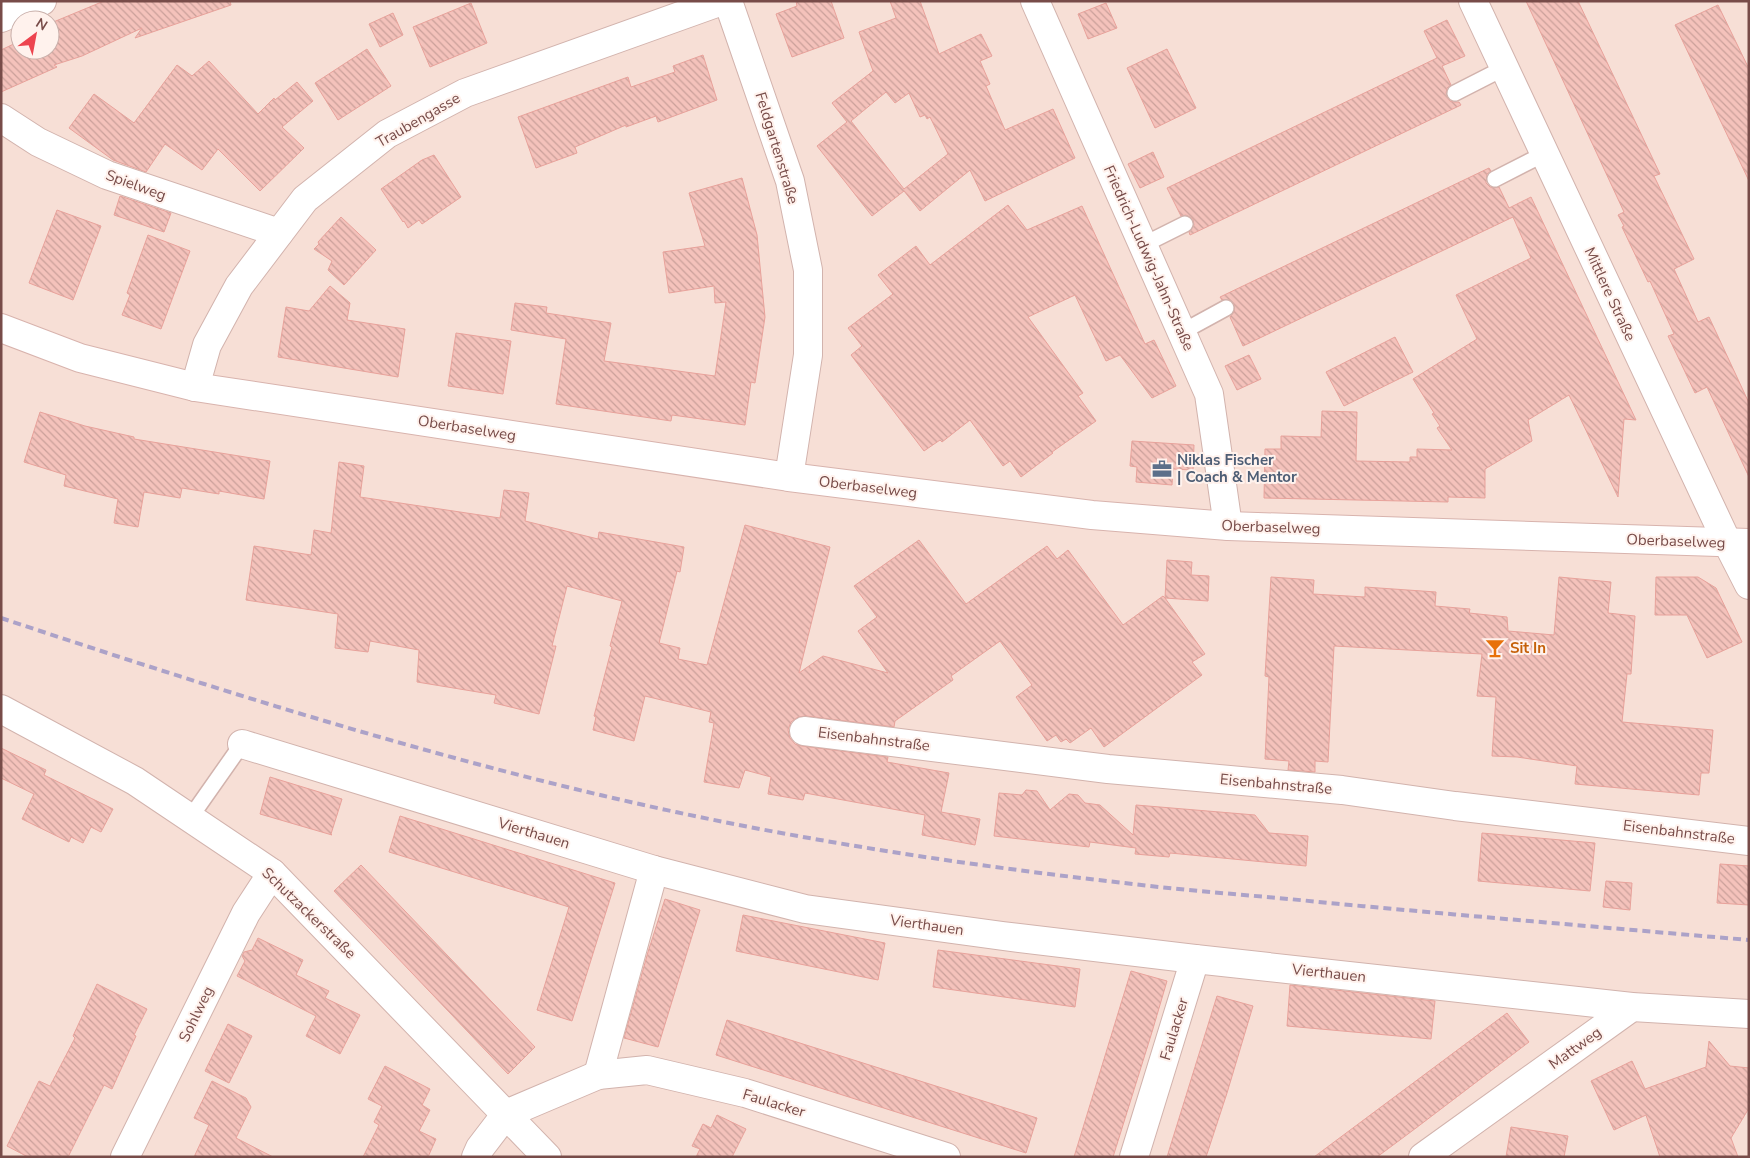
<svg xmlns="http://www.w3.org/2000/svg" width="1750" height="1158" font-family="'Nunito Sans',sans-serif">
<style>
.residential{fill:#f7dfd6;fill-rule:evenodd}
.building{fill:url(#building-back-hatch);stroke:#e8a29b;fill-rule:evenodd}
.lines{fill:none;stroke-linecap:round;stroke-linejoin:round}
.lane-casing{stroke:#d2b3ad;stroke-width:18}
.street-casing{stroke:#d2b3ad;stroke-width:30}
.secondary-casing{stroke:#d8b3ad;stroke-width:30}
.lane{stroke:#fff;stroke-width:15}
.street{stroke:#fff;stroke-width:28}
.secondary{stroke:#fff;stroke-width:28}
.rail{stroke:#aca2c8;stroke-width:4;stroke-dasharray:8 5;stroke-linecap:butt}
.labels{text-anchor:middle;stroke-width:4;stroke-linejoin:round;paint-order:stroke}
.street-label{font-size:15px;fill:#784c49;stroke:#fff2ed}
.service-label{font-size:15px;font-weight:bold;fill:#4e5e75;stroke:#fff2ed;text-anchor:start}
.food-label{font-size:15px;font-weight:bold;fill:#c56008;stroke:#fff2ed;text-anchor:start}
</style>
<defs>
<pattern id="building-back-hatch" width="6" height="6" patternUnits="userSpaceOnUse" patternTransform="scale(1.25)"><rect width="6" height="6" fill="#f4c2bb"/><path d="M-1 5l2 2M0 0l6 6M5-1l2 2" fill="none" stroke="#caa09a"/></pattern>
</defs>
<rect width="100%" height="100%" fill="#fdede5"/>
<!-- residential -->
<path class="residential" d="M1 1H1749V1157H1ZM20 20H50V50H20Z"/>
<!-- building -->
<g class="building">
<path d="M104 1H230L231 5 135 38 142 28 82 56 54 65 57 67 1 92V50L20 41V50H50V27L52 26 51 23Z"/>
<path d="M796 1H831L844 38 792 57 776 14 797 6Z"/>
<path d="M890 1H920L939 54 981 34 992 56 980 61 990 84 986 86 1005 130 1053 109 1075 158 985 201 970 170 920 211 904 191 872 216 817 146 847 122 832 103 873 71 859 32 896 18ZM886 92 895 103 909 93 920 117 925 115 927 119 930 117 948 154 904 189 851 121Z"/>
<path d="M1526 1H1578L1660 174 1654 176 1694 259 1674 269 1698 322 1709 317 1749 403V477L1707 387 1695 393 1668 336 1674 334 1650 281 1648 282 1622 227 1624 226 1618 215 1624 212Z"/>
<path d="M471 3 487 43 430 67 413 27Z"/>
<path d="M1106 3 1117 28 1088 39 1078 14Z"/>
<path d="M1718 5 1749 69V181L1675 25Z"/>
<path d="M393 13 403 35 380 47 369 24Z"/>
<path d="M1447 20 1465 56 1442 66 1451 85 1447 88 1446 93 1450 101 1454 102H1459L1461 105 1190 235 1189 232 1194 225 1193 219 1186 215 1181 216 1167 188 1437 58 1424 31Z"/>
<path d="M367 49 391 86 338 120 315 83Z"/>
<path d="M1167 49 1196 108 1155 128 1127 68Z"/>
<path d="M703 55 717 100 658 122 656 116 626 127V125L575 147 577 153 536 168 518 117 628 77 631 87 675 72 673 66Z"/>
<path d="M209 61 258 114 274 98 275 100 297 82 313 101 282 127 304 148 260 191 218 149 202 170 165 144 146 172 113 160 69 128 94 94 134 123 177 65 192 76Z"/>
<path d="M1153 152 1164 177 1140 188 1128 164Z"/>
<path d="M434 155 461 197 422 224 419 220 408 228 404 221 403 222 381 189 422 160Z"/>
<path d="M1489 168 1491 171 1487 174 1486 183 1490 187H1499L1509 208 1531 197 1636 420 1624 419 1618 497 1569 395 1528 420 1532 441 1485 469V498L1448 497V502L1264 498 1265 449H1281V436L1321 437 1322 411 1357 412 1356 461 1410 462V457H1417V449L1452 450 1437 428 1440 426 1432 414 1434 413 1413 379 1477 339 1456 295 1531 258 1513 217 1243 346 1230 317 1234 312V304L1230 300H1222L1220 297Z"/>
<path d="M742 178 757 235 765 317 755 383 751 382 745 425 672 415 671 421 556 404 566 339 511 330 515 303 547 307 546 313 611 323 604 361 715 376 726 302 715 303 714 286 669 293 663 252 705 246 689 193Z"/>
<path d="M120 196 171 213 164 232 114 215Z"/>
<path d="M1008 205 1027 230 1082 206 1145 344 1154 340 1176 386 1152 398 1120 355 1106 361 1075 295 1028 317 1083 393 1078 396 1096 421 1052 452 1053 453 1021 477 1010 461 1003 466 970 420 942 442 940 440 924 451 851 355 862 346 848 328 893 294 878 275 916 246 930 265Z"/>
<path d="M57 210 101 226 73 300 29 283Z"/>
<path d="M341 217 376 250 344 285 328 270 332 261 314 249 319 244 318 242Z"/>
<path d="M148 235 190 251 161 329 122 315 130 295 127 293Z"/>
<path d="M330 286 350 303 347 320 405 329 398 377 278 357 286 307 309 311Z"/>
<path d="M456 333 511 341 503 394 448 386Z"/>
<path d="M1395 337 1413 372 1344 406 1326 372Z"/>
<path d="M1249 355 1261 379 1237 390 1225 366Z"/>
<path d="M40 412 85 426 134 437V439L270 461 264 499 219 491V494L182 488 180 498 144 492 138 527 114 523 118 499 64 486 66 475 24 462Z"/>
<path d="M1132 441 1194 445 1193 470 1173 469 1172 485 1136 482 1137 467 1130 466Z"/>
<path d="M339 462 364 466 360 497 500 518 504 490 529 493 525 521 598 539 599 532 684 547 680 572 677 571 659 643 680 648 678 659 707 665 745 525 830 547 799 673 823 656 888 673 858 631 877 617 854 586 919 540 966 604 1047 546 1057 559 1068 550 1123 625 1163 596 1165 598 1167 560 1192 562 1191 575 1209 576 1208 601 1165 598 1205 654 1192 662 1202 675 1104 747 1091 728 1070 743 1066 739 1061 742 1056 735 1047 741 1016 697 1032 685 1000 641 951 676 953 680 895 721 894 727 806 716 798 717 791 722 788 730 790 738 795 744 802 746 888 757 887 762 949 773 941 812 980 819 975 845 922 835 925 815 805 793 803 800 768 794 771 777 745 770 739 788 704 782 714 723 709 722 711 712 645 696 634 741 593 730 596 717 594 716 612 647 610 646 622 601 567 586 552 646H556L539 714 494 703 496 695 417 682 419 650 370 641 368 652 335 648 338 614 246 600 254 546 311 555 314 530 331 533Z"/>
<path d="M1271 577 1314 580 1313 594 1365 597V587L1436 592 1435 606 1470 609 1469 613 1507 617 1508 631 1554 635 1559 577 1611 582 1608 613 1635 616 1631 674H1627L1622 722 1713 730 1709 773H1701L1699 795 1575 784 1577 766 1517 757 1492 756 1496 697 1477 696 1482 654 1334 646 1328 762 1315 761V772L1288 770 1289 761 1265 759 1269 677 1265 676Z"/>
<path d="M1656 577H1698L1716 588 1742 642 1707 658 1687 615H1655Z"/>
<path d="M1 748 46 770 44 775 113 809 101 832 91 827 83 843 71 837 69 842 22 819 34 794 1 778Z"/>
<path d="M270 777 342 799 331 834 332 835 260 814Z"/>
<path d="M1026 790 1037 791 1050 810 1069 794 1078 795 1085 803 1100 805 1133 835 1136 805 1255 815 1269 833 1308 836 1306 866 1170 853 1169 857 1135 854 1136 848 1090 842 1089 847 994 836 999 793 1022 795Z"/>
<path d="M400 816 615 883 572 1021 537 1010 569 907 389 852Z"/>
<path d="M1482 833 1595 843 1590 891 1478 881Z"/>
<path d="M1720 864 1749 866V905L1717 903Z"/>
<path d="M361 865 535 1047 508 1074 334 891Z"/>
<path d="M1606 881 1632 883 1630 910 1603 907Z"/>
<path d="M665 899 700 910 658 1047 624 1038 648 952Z"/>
<path d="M743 915 885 943 878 980 736 951Z"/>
<path d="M258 938 303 960 296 975 329 991 325 998 360 1015 340 1054 306 1036 316 1016 237 976 245 961 242 956 244 952 252 950Z"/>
<path d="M938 950 1080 969 1075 1007 933 987Z"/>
<path d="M1131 971 1167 981 1152 1032 1113 1157H1074Z"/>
<path d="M97 984 147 1009 134 1035 136 1036 112 1089 104 1085 68 1157H28L7 1146 39 1081 50 1086 75 1038 73 1036Z"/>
<path d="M1290 985 1435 1001 1431 1039 1287 1026Z"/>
<path d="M1217 996 1253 1006 1227 1093 1206 1157H1167Z"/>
<path d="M1507 1013 1529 1042 1416 1128 1377 1157H1314Z"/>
<path d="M727 1020 1037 1118 1026 1153 716 1055Z"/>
<path d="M228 1024 252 1036 229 1083 205 1071Z"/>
<path d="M1709 1041 1730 1066 1749 1068V1108L1731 1138 1738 1157H1660L1646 1115 1614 1130 1591 1081 1632 1061 1645 1089 1706 1067Z"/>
<path d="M385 1066 430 1089 422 1105 430 1110 419 1131 436 1139 428 1157H363L379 1125 374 1122 382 1106 368 1099Z"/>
<path d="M212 1081 246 1098 251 1107 236 1138 273 1157H194L209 1125 194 1118Z"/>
<path d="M717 1115 746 1129 732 1157H696L700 1149 692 1146 703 1124 711 1128Z"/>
<path d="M1511 1127 1568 1136 1564 1157H1506Z"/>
</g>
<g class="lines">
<defs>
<g id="lane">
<path d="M1455 93 1504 68"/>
<path d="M1495 179 1544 154"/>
<path d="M1143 245 1185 224"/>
<path d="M1182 332 1226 308"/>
<path d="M190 818 242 744"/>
</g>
<g id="street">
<path d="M728 1 790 181 808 270V355L789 477"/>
<path d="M1035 1 1209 394 1228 526"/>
<path d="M1473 1 1727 542 1749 585"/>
<path d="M1 18 42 1"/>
<path d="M1 118 38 142 107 175 279 233"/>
<path d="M195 387 207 345 239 286 305 199 387 134 465 93 722 1"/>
<path d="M1 709 135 781 272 873 547 1157"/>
<path d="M804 731 1108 769 1342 790 1455 806 1749 841"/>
<path d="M242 744 654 870 805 909 1003 936 1195 959 1632 1007 1749 1014"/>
<path d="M598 1075 654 870"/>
<path d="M125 1157 246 913 272 873"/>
<path d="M476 1157 480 1148 506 1114 598 1075 647 1070 745 1093 946 1157"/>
<path d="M1134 1157 1195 959"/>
<path d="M1423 1157 1632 1007"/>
</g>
<path id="secondary" d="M1 328 80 358 195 387 789 477 1092 515 1228 526 1749 543"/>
</defs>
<!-- lane casing -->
<use href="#lane" class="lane-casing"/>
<!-- street casing -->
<use href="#street" class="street-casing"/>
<!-- secondary casing -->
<use href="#secondary" class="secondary-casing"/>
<!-- lane -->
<use href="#lane" class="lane"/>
<!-- street -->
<use href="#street" class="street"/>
<!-- secondary -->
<use href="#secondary" class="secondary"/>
<!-- rail -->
<path class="rail" d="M1 618C242 698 485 775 734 824 866 850 999 869 1133 884 1198 892 1264 896 1329 903 1469 916 1609 928 1749 940"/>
</g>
<!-- icons -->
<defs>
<symbol id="office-bare" viewBox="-9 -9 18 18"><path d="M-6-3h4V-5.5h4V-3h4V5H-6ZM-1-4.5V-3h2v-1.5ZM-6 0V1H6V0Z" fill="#5c6f8a" stroke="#fff2ed" stroke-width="2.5" paint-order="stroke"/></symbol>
<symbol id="bar-bare" viewBox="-9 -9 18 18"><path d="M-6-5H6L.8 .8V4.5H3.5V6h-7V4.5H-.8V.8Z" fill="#e8710a" stroke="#fff2ed" stroke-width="2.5" paint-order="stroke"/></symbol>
</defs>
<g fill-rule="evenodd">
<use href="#office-bare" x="1148" y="455" width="28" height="28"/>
<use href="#bar-bare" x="1481" y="634" width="28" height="28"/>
</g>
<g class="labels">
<!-- street labels -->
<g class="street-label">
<text transform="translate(418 120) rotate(-30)" y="5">Traubengasse</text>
<text transform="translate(777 148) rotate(73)" y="5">Feldgartenstraße</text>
<text transform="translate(136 185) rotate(20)" y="5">Spielweg</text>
<text transform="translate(1149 258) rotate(66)" y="5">Friedrich-Ludwig-Jahn-Straße</text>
<text transform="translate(1610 294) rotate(65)" y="5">Mittlere Straße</text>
<text transform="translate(467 428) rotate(9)" y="5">Oberbaselweg</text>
<text transform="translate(868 487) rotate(7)" y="5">Oberbaselweg</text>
<text transform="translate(1271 527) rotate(2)" y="5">Oberbaselweg</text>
<text transform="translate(1676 541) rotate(2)" y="5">Oberbaselweg</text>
<text transform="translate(874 739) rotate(7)" y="5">Eisenbahnstraße</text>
<text transform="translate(1276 784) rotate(5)" y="5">Eisenbahnstraße</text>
<text transform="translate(1679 832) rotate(7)" y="5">Eisenbahnstraße</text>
<text transform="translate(534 833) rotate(17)" y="5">Vierthauen</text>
<text transform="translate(309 913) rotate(44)" y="5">Schutzackerstraße</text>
<text transform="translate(927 925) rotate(8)" y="5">Vierthauen</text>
<text transform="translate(1329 973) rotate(6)" y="5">Vierthauen</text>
<text transform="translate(196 1014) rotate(-64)" y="5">Sohlweg</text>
<text transform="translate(1174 1029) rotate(-73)" y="5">Faulacker</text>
<text transform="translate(1575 1048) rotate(-36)" y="5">Mattweg</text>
<text transform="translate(774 1103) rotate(17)" y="5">Faulacker</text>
</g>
<!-- service labels -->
<g class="service-label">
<text x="1177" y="465">Niklas Fischer<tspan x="1177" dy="17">| Coach &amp; Mentor</tspan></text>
</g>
<!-- food labels -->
<g class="food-label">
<text x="1510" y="653">Sit In</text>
</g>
</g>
<!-- border -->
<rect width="1750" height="1158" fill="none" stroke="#784c49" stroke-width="5"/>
<!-- north arrow -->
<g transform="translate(35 35) rotate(32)"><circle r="24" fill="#fff2ed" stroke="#c9b0ab"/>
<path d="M0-4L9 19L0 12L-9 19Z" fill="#ed444f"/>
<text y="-8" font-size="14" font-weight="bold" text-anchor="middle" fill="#784c49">N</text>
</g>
</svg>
